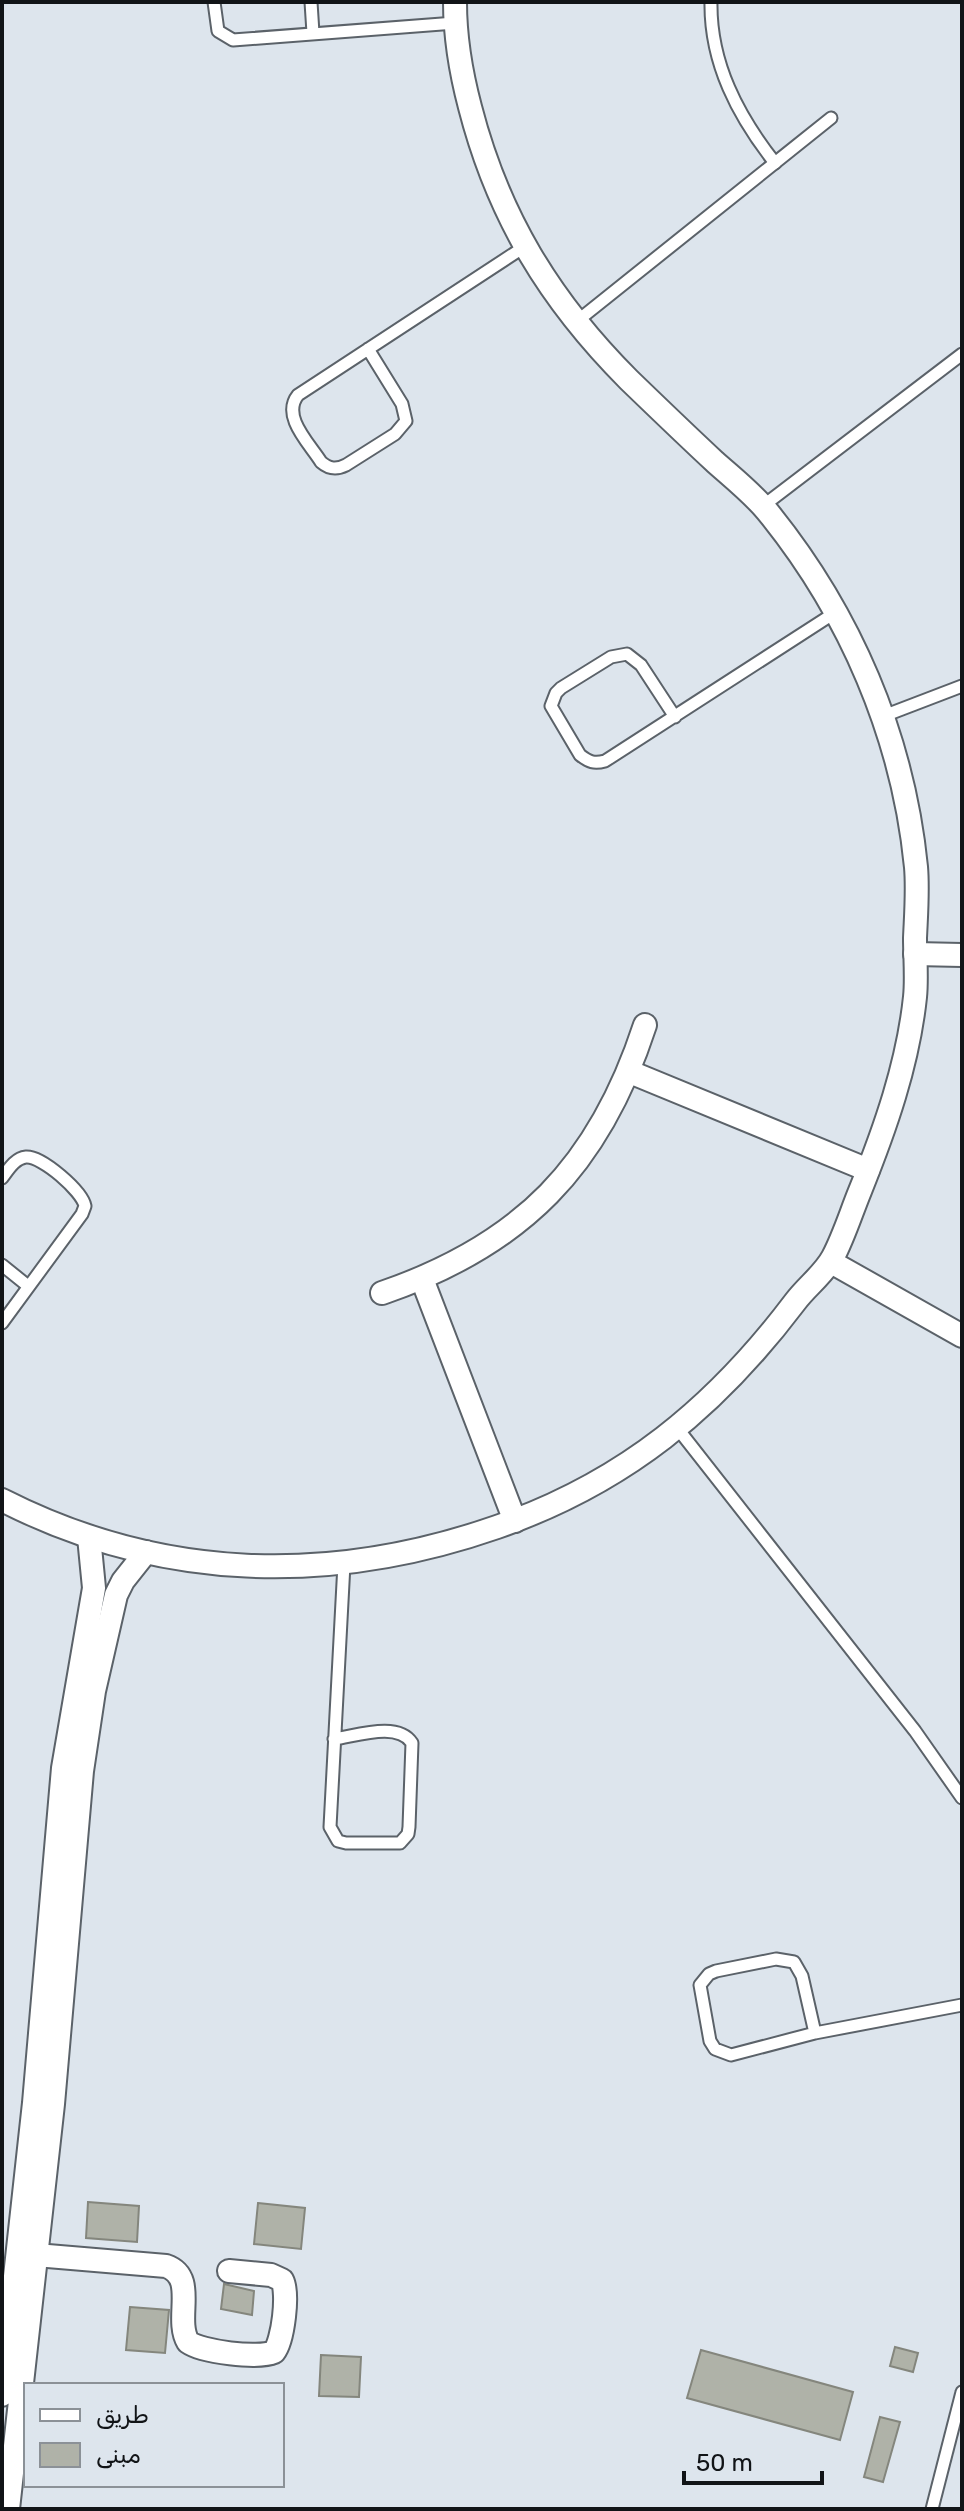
<svg xmlns="http://www.w3.org/2000/svg" width="964" height="2511" font-family="Rubik,Vazirmatn,sans-serif">
<style>
.building{fill:#afb2a8;stroke:#84867d;stroke-width:2}
.lines{fill:none;stroke-linecap:round;stroke-linejoin:round}
.service-casing{stroke:#5b6269;stroke-width:15}
.minor-casing{stroke:#5b6269;stroke-width:26}
.service{stroke:#fff;stroke-width:11}
.minor{stroke:#fff;stroke-width:22}
</style>
<rect width="100%" height="100%" fill="#dde5ed"/>
<!-- building -->
<g class="building">
<path d="M88 2202 139 2206 137 2242 86 2238Z"/>
<path d="M258 2203 305 2208 301 2249 254 2244Z"/>
<path d="M224 2284 254 2291 252 2315 221 2309Z"/>
<path d="M130 2307 169 2310 165 2353 126 2350Z"/>
<path d="M895 2347 918 2353 913 2372 890 2366Z"/>
<path d="M701 2350 853 2392 840 2440 687 2398Z"/>
<path d="M321 2355 361 2357 359 2397 319 2396Z"/>
<path d="M880 2417 900 2422 883 2482 864 2477Z"/>
</g>
<g class="lines">
<defs>
<g id="service">
<path d="M214 2 218 31 233 40 455 23"/>
<path d="M311 2 313 33"/>
<path d="M711 2C710 63 738 116 775 163"/>
<path d="M576 322 831 118"/>
<path d="M368 349 402 404 406 421 395 434 346 465C336 470 329 469 321 462 309 443 281 416 298 395L524 247"/>
<path d="M763 506 962 354"/>
<path d="M675 717 641 665 627 654 611 657 561 688 556 693 551 706 580 755C589 762 594 764 605 761L836 612"/>
<path d="M881 717 962 686"/>
<path d="M2 1178C8 1170 15 1158 26 1157 42 1156 82 1191 85 1206L82 1214 2 1323"/>
<path d="M2 1265 28 1286"/>
<path d="M678 1429 915 1731 962 1798"/>
<path d="M334 1739C356 1736 398 1721 412 1743L409 1827 408 1834 400 1843H346L338 1841 330 1827 344 1564"/>
<path d="M815 2033 802 1976 794 1962 776 1959 716 1971 709 1974 700 1985 710 2041 715 2049 731 2055 815 2033 962 2005"/>
<path d="M932 2509 962 2392"/>
</g>
<g id="minor">
<path d="M915 954 962 955"/>
<path d="M630 1072 868 1170"/>
<path d="M831 1262 962 1336"/>
<path d="M422 1279 515 1521"/>
<path d="M382 1293C522 1245 599 1166 645 1025"/>
<path d="M2 1500C161 1581 330 1585 497 1527 624 1483 715 1408 795 1302 807 1286 824 1274 833 1257 844 1236 851 1213 860 1191 885 1129 908 1064 915 997 917 978 915 958 915 938 916 915 918 890 916 867 903 736 850 613 767 511 752 493 733 478 715 462 686 435 658 408 629 380 550 301 498 216 470 107 461 73 455 38 455 2"/>
<path d="M24 2254 166 2266C198 2277 174 2318 188 2342 202 2352 258 2359 274 2352 283 2341 289 2293 282 2280L271 2275 229 2271"/>
<path d="M2 2395 34 2103 63 1768 94 1588 89 1537"/>
<path d="M8 2509 53 2104 82 1771 94 1691 116 1595 123 1581 146 1552"/>
</g>
</defs>
<!-- service casing -->
<use href="#service" class="service-casing"/>
<!-- minor casing -->
<use href="#minor" class="minor-casing"/>
<!-- service -->
<use href="#service" class="service"/>
<!-- minor -->
<use href="#minor" class="minor"/>
</g>
<!-- border -->
<rect width="964" height="2511" fill="none" stroke="#111417" stroke-width="8"/>
<!-- legend -->
<rect x="24" y="2383" width="260" height="104" fill="#dde5ed" stroke="#8b9197" stroke-width="2"/>
<rect x="40" y="2409" width="40" height="12" fill="#ffffff" stroke="#8b9197" stroke-width="2"/>
<text x="96" y="2423" font-size="24" fill="#111417">طريق</text>
<rect x="40" y="2443" width="40" height="24" fill="#afb2a8" stroke="#8b9197" stroke-width="2"/>
<text x="96" y="2463" font-size="24" fill="#111417">مبنى</text>
<!-- scale -->
<path d="M684 2471v12h138v-12" fill="none" stroke="#111417" stroke-width="4"/>
<text x="696" y="2471" font-size="24" fill="#111417" stroke="#dde5ed" stroke-width="6" paint-order="stroke">50 m</text>
</svg>
